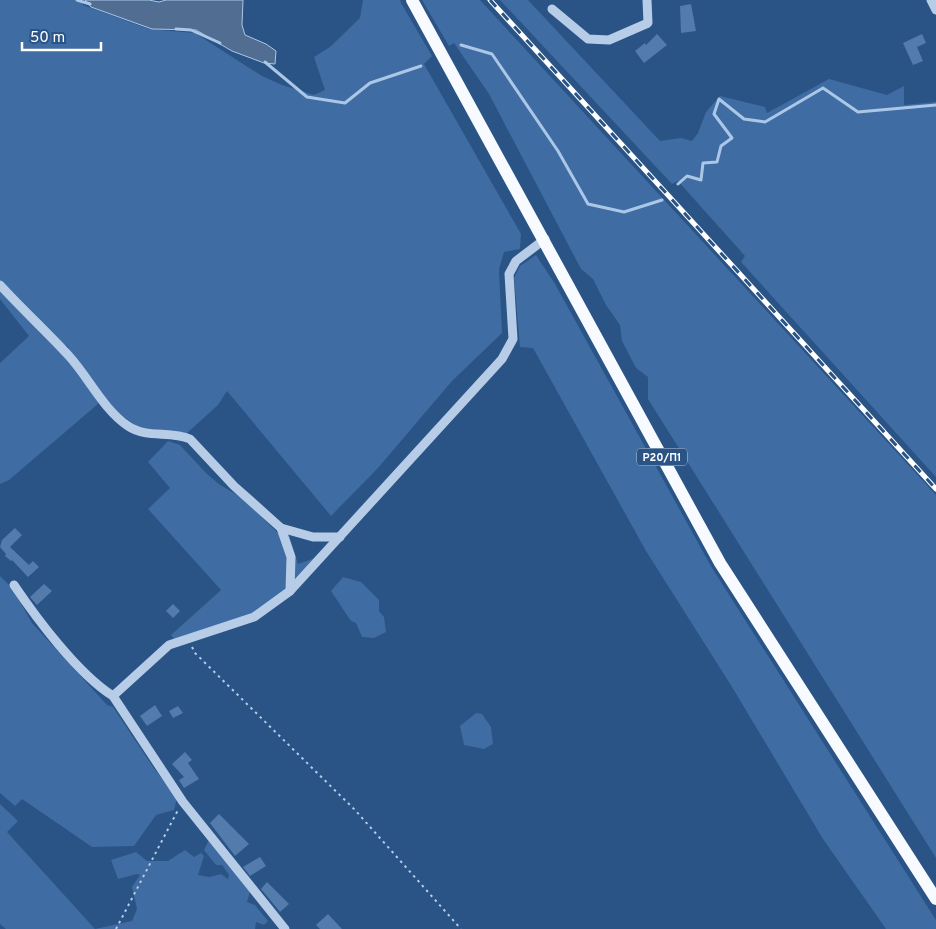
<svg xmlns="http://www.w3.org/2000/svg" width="936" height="929" font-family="Overpass,sans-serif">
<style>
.green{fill:#3f6ca2}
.water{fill:#516e92;stroke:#abc7e7}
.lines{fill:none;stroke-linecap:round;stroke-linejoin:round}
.stream{stroke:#abc7e7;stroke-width:3}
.building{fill:#537cad}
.path{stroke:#b6cce7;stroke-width:2;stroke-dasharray:2.5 4;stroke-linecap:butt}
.minor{stroke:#b6cce7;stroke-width:9}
.major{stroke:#f7fafe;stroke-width:12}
.rail-casing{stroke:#fff;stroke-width:5}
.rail{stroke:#2a5386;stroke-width:3;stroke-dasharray:9;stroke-linecap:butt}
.labels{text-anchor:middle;stroke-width:4;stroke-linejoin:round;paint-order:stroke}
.shield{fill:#2a5386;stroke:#bfcbdb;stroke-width:1}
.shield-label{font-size:11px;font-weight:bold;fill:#fff}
</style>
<rect width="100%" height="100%" fill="#2a5386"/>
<!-- green -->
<g class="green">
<path d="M0 0H81L83 5 149 29 195 33 262 76 282 85 314 95 325 90 314 57 330 47 360 18 363 0H400L401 3 432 56 424 64 521 234 520 249 504 252 499 269 502 333 452 381 378 468 331 516 227 391 218 405 186 434C175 433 162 434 151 432 122 425 79 372 67 345L61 351 97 397 98 404 9 480 0 484V363L29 336 0 299Z"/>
<path d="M422 0H480L936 495V858L648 399V377L636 368 622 341 620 325 606 305 593 279 581 269 489 94 454 43 449 46Z"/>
<path d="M500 0H528L660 141 681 138 692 141 698 133 706 112 720 96 765 107 767 113 829 79 887 95 904 86V105L936 102V477L741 262 745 256 678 181 672 184Z"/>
<path d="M536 255 555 284 712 568 936 920V929H886L823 839 732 687 646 551 533 348 520 347 514 278 520 266Z"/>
<path d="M168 441 180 445 206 473 220 485 241 497 278 533 289 535 298 564 315 558 282 592 253 613 175 640 171 635 221 590 148 509 170 488 148 462Z"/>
<path d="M0 576 12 588 32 623 107 705 113 707 153 767 177 798 174 810 156 815 134 846 92 847 22 799 15 806 0 793Z"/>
<path d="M343 577 361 582 379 600V611L384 617 386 632 374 638 362 637 356 623 351 621 331 591Z"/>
<path d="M476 713 482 714 491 727 493 744 484 749 464 745 460 726Z"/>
<path d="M0 804 18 821 7 832 95 929H6L0 924Z"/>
<path d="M209 840 250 892 247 902 255 905 268 921 264 925 256 922 255 929H95L132 921 137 909 132 887 140 875 137 874 118 879 111 860 136 852 147 861H168L185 850 194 857 201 853 204 856 198 875 209 877 221 874 228 879 229 875 222 865H216L204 850Z"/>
</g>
<!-- water -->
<path class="water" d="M85 0H149L159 2 166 0H243L242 25 245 35 266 44 276 51 275 64 264 63 232 51 196 30 152 29 91 7Z"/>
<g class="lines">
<!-- stream -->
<g class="stream">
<path d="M77 0 90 4"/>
<path d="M176 29 191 30 220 43"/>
<path d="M461 45 492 54 558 151 588 204 624 212 662 200"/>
<path d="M265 62 307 97 345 103 370 83 421 66"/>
<path d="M678 184 687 176 701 180 703 163 717 162 721 146 732 138 714 114 719 99 744 119 765 122 823 88 858 112 936 105"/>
</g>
</g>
<!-- building -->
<g class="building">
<path d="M691 4 696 31 681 33 680 6Z"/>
<path d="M657 34 667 45 644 63 635 51 645 43 646 45Z"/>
<path d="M922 34 926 43 917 47 923 61 913 65 903 43Z"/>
<path d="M15 528 22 535 10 547 29 565 33 561 39 567 28 577 12 560 11 561 5 556 6 554 0 547 2 540Z"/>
<path d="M44 584 52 591 37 605 30 597Z"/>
<path d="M173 604 180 611 173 618 166 611Z"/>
<path d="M155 705 162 716 147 726 140 716Z"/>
<path d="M178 706 183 713 173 718 169 711Z"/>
<path d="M185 752 192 760 188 763 199 779 184 788 179 780 184 777 172 764Z"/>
<path d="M219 814 249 844 235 856 210 823Z"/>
<path d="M260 857 266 866 250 876 243 867Z"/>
<path d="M267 882 289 904 280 912 261 889Z"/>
<path d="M328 914 342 929H320L316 925Z"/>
</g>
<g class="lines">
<!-- path -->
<g class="path">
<path d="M192 647 195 653 355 810 461 929"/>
<path d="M116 929 178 810"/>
</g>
<!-- minor -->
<g class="minor">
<path d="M931 0 936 10"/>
<path d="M552 9 588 39 609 40 648 23 647 0"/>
<path d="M0 285C22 309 47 332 69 356 89 378 103 409 128 426 147 439 170 430 190 439L234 486 281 528 291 557 290 591"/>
<path d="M281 528 313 537H340"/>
<path d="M14 585C37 619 78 674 113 696L183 802 285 929"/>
<path d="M113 696 169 645 254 617 290 591 502 359 513 339 509 274 516 261 545 239"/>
</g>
<!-- major -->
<path class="major" d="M412 0 720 563 936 899"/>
<defs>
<path id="rail" d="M490 0 936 489"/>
</defs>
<!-- rail casing -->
<use href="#rail" class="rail-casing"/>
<!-- rail -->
<use href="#rail" class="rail"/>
</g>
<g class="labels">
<!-- shield labels -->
<rect class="shield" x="637" y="448.5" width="50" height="17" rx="4"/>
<g class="shield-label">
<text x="662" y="461">Р20/П1</text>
</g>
</g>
<!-- scale -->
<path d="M22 42v8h79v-8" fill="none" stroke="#ffffff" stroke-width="2.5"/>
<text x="30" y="42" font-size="15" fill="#ffffff" stroke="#2a5386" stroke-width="4" paint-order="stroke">50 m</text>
</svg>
